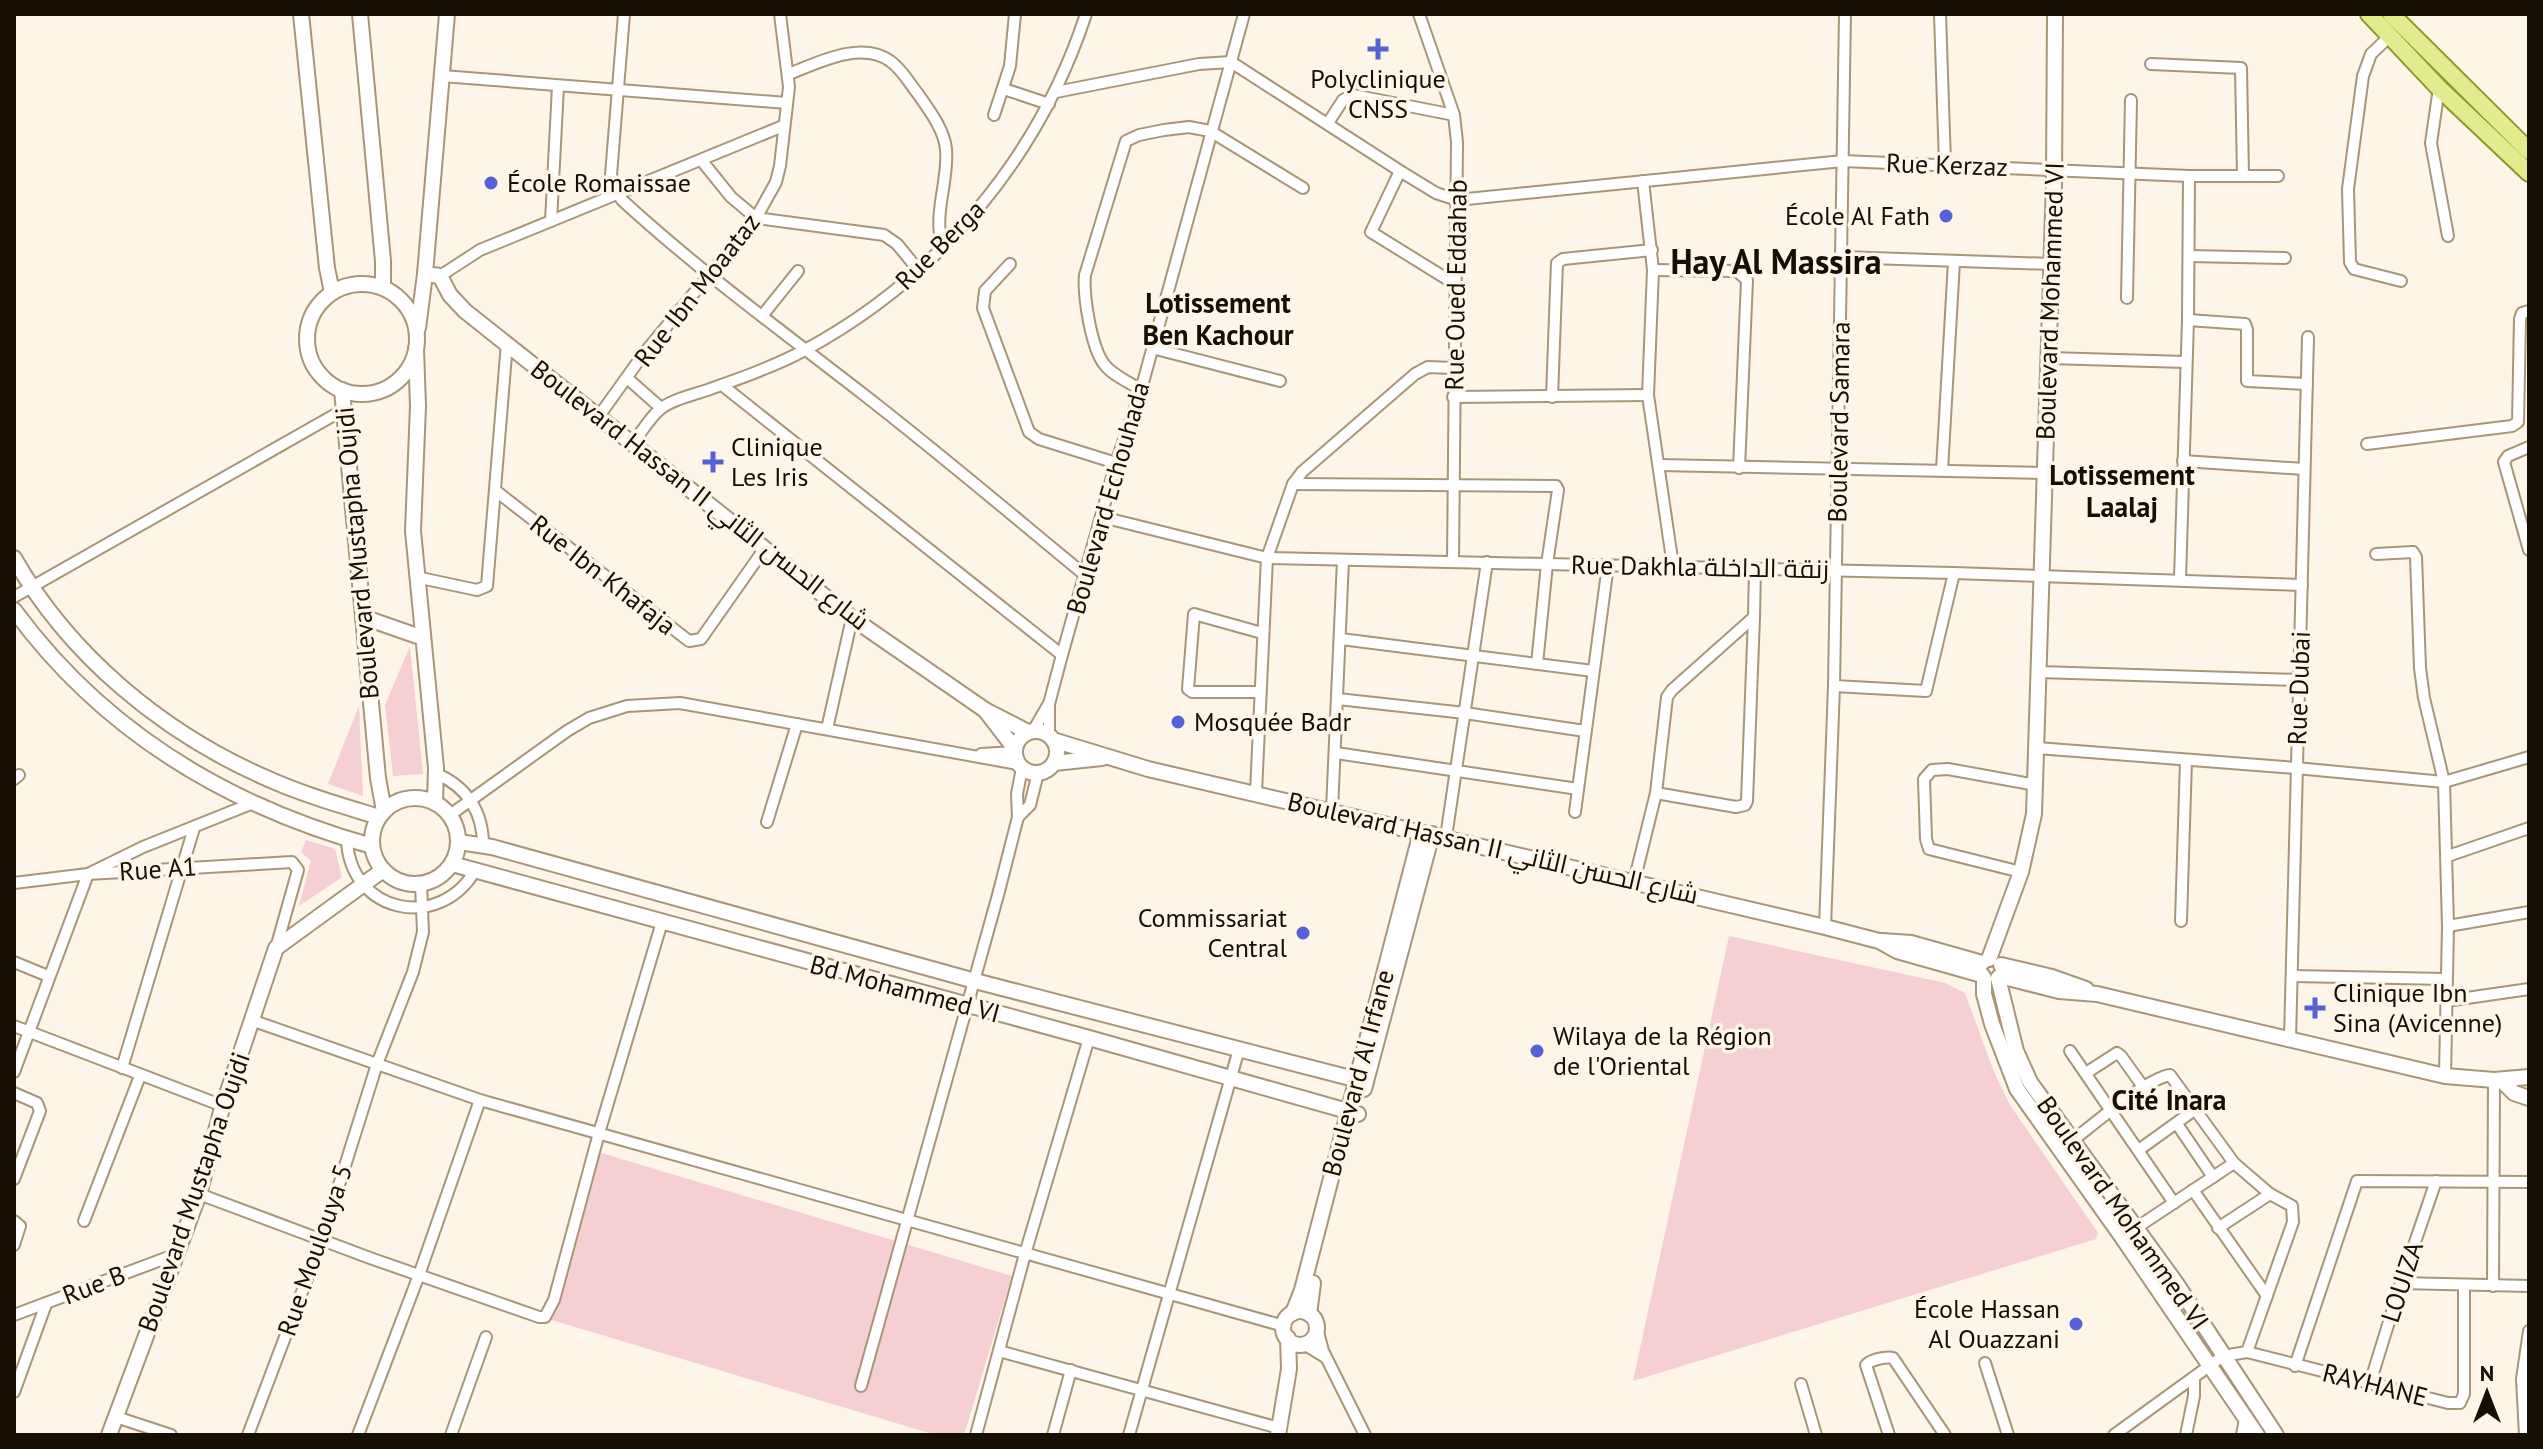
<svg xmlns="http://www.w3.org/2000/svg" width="2543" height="1449" font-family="'PT Sans',Cairo,sans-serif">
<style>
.green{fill:#f5cfd1}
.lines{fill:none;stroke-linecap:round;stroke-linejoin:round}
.street-casing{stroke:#a89676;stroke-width:14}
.secondary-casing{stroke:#a89676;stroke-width:18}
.primary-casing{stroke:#8f972c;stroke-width:20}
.street{stroke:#fff;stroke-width:10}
.secondary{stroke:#fff;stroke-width:14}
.primary{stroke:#e3ec8d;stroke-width:16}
.poi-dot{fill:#5461d7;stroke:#fdf5e7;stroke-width:3}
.labels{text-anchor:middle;stroke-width:7;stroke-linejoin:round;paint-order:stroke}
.poi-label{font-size:26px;fill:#150f04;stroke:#fdf5e7;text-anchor:start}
.street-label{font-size:26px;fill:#150f04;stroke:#fdf5e7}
.neighbourhood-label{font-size:28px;font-weight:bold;fill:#150f04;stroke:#fdf5e7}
.district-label{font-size:34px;font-weight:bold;fill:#150f04;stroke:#fdf5e7}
</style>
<rect width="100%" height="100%" fill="#fdf5e7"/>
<!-- green -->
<g class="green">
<path d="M410 646 423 774 393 776 385 705Z"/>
<path d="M359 706 363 796 328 784Z"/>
<path d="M306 840 335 849 342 877 299 906 311 861 301 852Z"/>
<path d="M1729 936 1945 983 1965 993 1994 1072 2010 1105 2098 1233 2096 1239 1633 1381Z"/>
<path d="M595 1151 1012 1276 964 1435H936L545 1318Z"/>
</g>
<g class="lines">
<defs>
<g id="street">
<path d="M624 14 611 175 615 189 622 200C698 270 782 331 863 394 939 453 1012 515 1085 575"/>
<path d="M1419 14 1454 115 1457 142 1453 562"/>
<path d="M1940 14 1945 164"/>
<path d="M2390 36 2371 54 2363 76 2348 189 2350 262 2354 269 2401 281"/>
<path d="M2151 64 2241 68 2243 176"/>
<path d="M789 74C817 63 861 40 890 61 902 69 909 83 918 94 929 110 944 129 946 149 949 182 932 215 943 247"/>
<path d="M442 76 787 103"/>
<path d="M2439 88 2431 143 2448 236"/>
<path d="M1004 89 1049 104"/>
<path d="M1056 92 1199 64 1231 62 1400 171 1436 193 1457 200 1843 161 2189 176H2278"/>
<path d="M994 115 1010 66 1015 14"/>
<path d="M1328 123 1343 100 1353 95 1454 115"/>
<path d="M702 161 731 197 756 218 884 235 897 244 920 272"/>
<path d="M1400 171 1371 232 1455 284"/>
<path d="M1643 181 1653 270 1648 395 1673 566"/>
<path d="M551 221 558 86"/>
<path d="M2189 256 2285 258"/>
<path d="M1841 257 2051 264"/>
<path d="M1010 264 985 291 983 308 1029 432 1039 439 1116 463"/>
<path d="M1653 270 1737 271 1747 280 1739 468"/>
<path d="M440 276 480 250 783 126"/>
<path d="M2127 298 2131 100"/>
<path d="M762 316 798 271"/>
<path d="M2188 320 2245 324 2247 330V381L2307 384"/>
<path d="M1152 348 1280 381"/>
<path d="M2049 358 2186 362"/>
<path d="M627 378 661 408"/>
<path d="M722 385 1062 655"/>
<path d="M1141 390C1129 382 1112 375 1104 364 1091 347 1083 295 1085 275L1126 141 1139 135 1164 130 1189 127 1210 131 1303 188"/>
<path d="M1453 397 1648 395"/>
<path d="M1552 397 1557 263 1563 259 1652 250"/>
<path d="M599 416 642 356 756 218 776 182 780 166 789 87 780 14"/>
<path d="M633 443C641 433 649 419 659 410 672 399 694 395 710 389 741 378 775 366 805 350 938 278 1039 158 1086 14"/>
<path d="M2367 444 2512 426 2518 422 2520 319 2522 313 2529 311"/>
<path d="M2529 447 2508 456 2504 462 2529 550"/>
<path d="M2183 461 2304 469"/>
<path d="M1660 465 2045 473"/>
<path d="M1942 470 1954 262"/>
<path d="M1293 484 1556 486 1558 490 1547 564 1537 664"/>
<path d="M496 491 689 641 701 639 765 548"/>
<path d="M1102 517 1267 558 1954 573 2302 585"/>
<path d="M2376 554 2413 552 2416 557 2420 668 2424 698 2444 782 2448 926 2445 1076"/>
<path d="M416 577 477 590 487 586 507 343"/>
<path d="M2180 579 2188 320 2189 176"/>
<path d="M14 597 343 410"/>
<path d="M1341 639 1593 671"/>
<path d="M2039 672 2299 680"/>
<path d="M1834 686 1926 691 1954 573"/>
<path d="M1260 692H1192L1188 689 1194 614 1262 633"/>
<path d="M1338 699 1465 713 1585 731"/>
<path d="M827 729 852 618"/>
<path d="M1033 731 1048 705"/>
<path d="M1049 736V704L1062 655 1116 463 1141 390 1244 14"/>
<path d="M2037 748 2296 768 2444 782 2529 757"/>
<path d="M1336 753 1578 789"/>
<path d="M981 754 1015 752"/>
<path d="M437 774C467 787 483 812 483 845"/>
<path d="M14 779 19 775"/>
<path d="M1256 792 1267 558 1293 484 1302 472 1415 374 1428 367 1453 368"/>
<path d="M1656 793 1736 807 1745 805 1747 801 1754 617"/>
<path d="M1332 810 1343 560"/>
<path d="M1575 812 1608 565"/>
<path d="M450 815 567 731 589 718 627 706 680 703 1018 764"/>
<path d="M1018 817 1030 805 1038 773"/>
<path d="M767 822 797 724"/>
<path d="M1446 837 1487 562"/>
<path d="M347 839C349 913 440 933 476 869"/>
<path d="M2448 856 2529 828"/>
<path d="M2021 872 1929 849 1926 839 1924 779 1932 770 1948 769 2036 785"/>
<path d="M1634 882 1656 793 1667 697 1672 690 1754 617 1755 568"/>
<path d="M14 883 88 874 292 862 298 870 276 948"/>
<path d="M2181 921 2186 760"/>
<path d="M2448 926 2529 912"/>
<path d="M1825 927 1834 686 1845 14"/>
<path d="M14 962 48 976"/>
<path d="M2292 976 2446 979"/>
<path d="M2446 1001 2529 989"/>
<path d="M254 1021 480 1100 1284 1326"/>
<path d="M14 1026 223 1106"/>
<path d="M2290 1039 2308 337"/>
<path d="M2070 1051 2174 1203"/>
<path d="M122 1068 194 828"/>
<path d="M14 1072 88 874 143 847 253 803"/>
<path d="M2086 1073 2117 1053 2121 1056 2144 1088"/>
<path d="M14 1093 37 1103 40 1111 14 1179"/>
<path d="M2177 1124 2213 1177"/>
<path d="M2072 1141C2094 1124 2146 1079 2170 1075L2234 1163 2270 1194 2292 1206 2293 1222 2247 1352"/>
<path d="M2140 1149 2197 1108"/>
<path d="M2193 1190 2267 1296"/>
<path d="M199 1194 370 1258 539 1317H545L554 1300 599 1133 662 922"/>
<path d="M14 1221 20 1226 14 1245"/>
<path d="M84 1221 140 1076"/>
<path d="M2218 1228 2270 1194"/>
<path d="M2133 1230 2234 1163"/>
<path d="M2401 1283 2529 1286"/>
<path d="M2493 1286 2494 1080"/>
<path d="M14 1315 174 1255"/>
<path d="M1317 1328 1323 1351 1365 1435"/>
<path d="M1304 1344 1325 1357"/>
<path d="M999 1351 1279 1428"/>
<path d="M1985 1363 2008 1435"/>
<path d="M2295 1366 2357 1181 2529 1182"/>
<path d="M2370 1383 2401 1283 2436 1181"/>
<path d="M1801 1384 1816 1435"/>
<path d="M861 1386 998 895 1018 817 1017 794 1022 768"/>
<path d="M14 1392 46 1304"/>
<path d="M116 1417 171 1435"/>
<path d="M248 1435 322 1239 377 1064 413 972 423 932 421 884"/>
<path d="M358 1435 419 1275 480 1100"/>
<path d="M451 1435 486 1337"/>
<path d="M976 1435 1025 1254 1089 1038"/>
<path d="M1053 1435 1071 1370"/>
<path d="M1129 1435 1239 1049"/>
<path d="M1889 1435 1866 1365C1870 1360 1886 1356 1893 1358L1945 1435"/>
<path d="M2114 1435 2223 1356 2247 1352 2448 1403H2460L2464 1394V1285"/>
<path d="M2186 1435 2194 1396V1378"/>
<path d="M2242 1435 2245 1419"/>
<path d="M2525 1435 2522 1379 2529 1331"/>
</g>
<g id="secondary">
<path d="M301 14 327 268 332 292"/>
<path d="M360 14 383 261V288"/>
<path d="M425 274 440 276 450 295 465 311 852 618 985 710 1028 732"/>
<circle cx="362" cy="339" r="55"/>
<path d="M418 328 425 274 447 14"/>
<path d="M416 349 418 406 413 531 436 768 435 803"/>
<path d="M342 390 378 778 384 811"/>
<path d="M14 558C69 655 162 732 264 777 301 794 340 805 379 817"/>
<path d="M14 610C103 731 228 806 372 846"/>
<path d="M363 617 423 638"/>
<path d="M985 710 1015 749"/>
<circle cx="1036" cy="752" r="21"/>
<path d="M1053 740 1148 769 1825 927 1879 941 1897 951 1982 975"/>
<path d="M1054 763 1102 758"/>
<circle cx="415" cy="841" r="43"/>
<path d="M459 842 492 847 975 981 1366 1082"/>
<path d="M452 864 1089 1038 1358 1114"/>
<path d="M1882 941 1911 943 1982 963"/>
<path d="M1989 959 2021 872 2034 814 2054 182 2055 14"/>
<path d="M2001 965 2052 977 2086 989"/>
<path d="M2000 976 2059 991 2097 994 2445 1076 2494 1080 2529 1077"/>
<path d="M1984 978V994L1992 1024 2017 1089 2122 1237 2257 1435"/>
<path d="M1998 978 2016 1051 2030 1082 2176 1283 2276 1435"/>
<path d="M2501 1080 2514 1093 2529 1098"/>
<path d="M1364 1089 1432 834"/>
<circle cx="1300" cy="1328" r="17"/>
<path d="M1293 1313 1302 1290 1421 832"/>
<path d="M1309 1314 1313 1283"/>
<path d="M109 1435 199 1194 221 1112 276 948 383 870"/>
<path d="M1278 1435 1289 1369 1288 1338"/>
</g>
<g id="primary">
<path d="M2369 14 2439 88 2529 173"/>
<path d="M2391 14 2529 151"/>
</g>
</defs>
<!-- street casing -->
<use href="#street" class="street-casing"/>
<!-- secondary casing -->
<use href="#secondary" class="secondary-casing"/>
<!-- primary casing -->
<use href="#primary" class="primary-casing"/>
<!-- street -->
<use href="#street" class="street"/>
<!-- secondary -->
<use href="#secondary" class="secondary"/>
<!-- primary -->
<use href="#primary" class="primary"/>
</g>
<!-- markers -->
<g class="poi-dot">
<path d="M1374 37h8v8h8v8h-8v8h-8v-8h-8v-8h8z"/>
<circle cx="491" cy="183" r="8"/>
<circle cx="1946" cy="216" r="8"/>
<path d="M709 450h8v8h8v8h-8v8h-8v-8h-8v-8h8z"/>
<circle cx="1178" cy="722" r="8"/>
<circle cx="1303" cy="933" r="8"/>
<path d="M2311 996h8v8h8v8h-8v8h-8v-8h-8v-8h8z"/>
<circle cx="1537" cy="1051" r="8"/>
<circle cx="2076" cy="1324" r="8"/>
</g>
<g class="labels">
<!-- poi labels -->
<g class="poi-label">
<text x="1378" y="88" text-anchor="middle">Polyclinique<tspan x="1378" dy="30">CNSS</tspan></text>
<text x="507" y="192">École Romaissae</text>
<text x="1930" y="225" text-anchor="end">École Al Fath</text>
<text x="731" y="456">Clinique<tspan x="731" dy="30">Les Iris</tspan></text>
<text x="1194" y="731">Mosquée Badr</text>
<text x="1287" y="927" text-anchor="end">Commissariat<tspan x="1287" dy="30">Central</tspan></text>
<text x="2333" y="1002">Clinique Ibn<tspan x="2333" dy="30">Sina (Avicenne)</tspan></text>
<text x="1553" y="1045">Wilaya de la Région<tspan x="1553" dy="30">de l'Oriental</tspan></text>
<text x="2060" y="1318" text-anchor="end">École Hassan<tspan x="2060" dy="30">Al Ouazzani</tspan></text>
</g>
<!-- street labels -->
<g class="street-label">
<text transform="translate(1947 165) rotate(2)" y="9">Rue Kerzaz</text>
<text transform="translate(940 245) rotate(-45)" y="9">Rue Berga</text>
<text transform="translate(1456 285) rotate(-89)" y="9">Rue Oued Eddahab</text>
<text transform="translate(697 290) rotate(-52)" y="9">Rue Ibn Moaataz</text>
<text transform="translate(2050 301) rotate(-88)" y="9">Boulevard Mohammed VI</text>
<text transform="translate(1839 422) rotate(-89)" y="9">Boulevard Samara</text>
<text transform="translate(700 495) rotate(38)" y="9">Boulevard Hassan II شارع الحسن الثاني</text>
<text transform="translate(1108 498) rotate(-74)" y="9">Boulevard Echouhada</text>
<text transform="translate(357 553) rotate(-95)" y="9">Boulevard Mustapha Oujdi</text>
<text transform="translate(1700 567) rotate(1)" y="9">Rue Dakhla زنقة الداخلة</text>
<text transform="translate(603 575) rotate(38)" y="9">Rue Ibn Khafaja</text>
<text transform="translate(2299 688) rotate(-88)" y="9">Rue Dubai</text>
<text transform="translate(1493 848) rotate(13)" y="9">Boulevard Hassan II شارع الحسن الثاني</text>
<text transform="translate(158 869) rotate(-4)" y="9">Rue A1</text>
<text transform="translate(905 989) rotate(15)" y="9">Bd Mohammed VI</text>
<text transform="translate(1358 1073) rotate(-75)" y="9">Boulevard Al Irfane</text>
<text transform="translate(194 1192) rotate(-71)" y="9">Boulevard Mustapha Oujdi</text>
<text transform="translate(2123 1213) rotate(55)" y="9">Boulevard Mohammed VI</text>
<text transform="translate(315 1250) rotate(-71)" y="9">Rue Moulouya 5</text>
<text transform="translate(2402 1282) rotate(-72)" y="9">LOUIZA</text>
<text transform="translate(94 1285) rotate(-21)" y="9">Rue B</text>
<text transform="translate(2375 1385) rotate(14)" y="9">RAYHANE</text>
</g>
<!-- neighbourhood labels -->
<g class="neighbourhood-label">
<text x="1218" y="313">Lotissement<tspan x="1218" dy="32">Ben Kachour</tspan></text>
<text x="2122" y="485">Lotissement<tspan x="2122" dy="32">Laalaj</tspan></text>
<text x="2169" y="1110">Cité Inara</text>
</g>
<!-- district labels -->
<g class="district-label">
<text x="1776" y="274">Hay Al Massira</text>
</g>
</g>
<!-- border -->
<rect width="2543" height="1449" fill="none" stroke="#150f04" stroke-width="32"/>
<!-- north arrow -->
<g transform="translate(2487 1393)" stroke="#fdf5e7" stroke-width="6" paint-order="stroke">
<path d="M0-6L14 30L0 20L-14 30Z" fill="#150f04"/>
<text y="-12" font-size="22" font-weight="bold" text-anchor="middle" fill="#150f04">N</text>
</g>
</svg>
